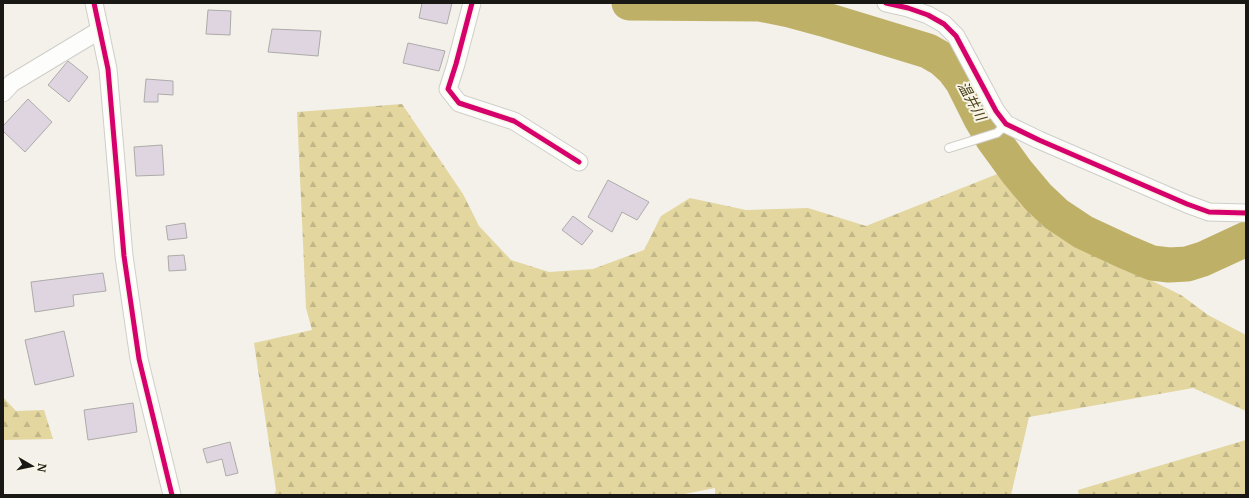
<svg xmlns="http://www.w3.org/2000/svg" width="1249" height="498" font-family="Merriweather,'Noto Sans JP',serif">
<style>
.forest{fill:url(#forest-firs)}
.lines{fill:none;stroke-linecap:round;stroke-linejoin:round}
.river{stroke:#bfb068;stroke-width:35}
.building{fill:#ded5e1;stroke:#adaba9}
.service-casing{stroke:#cfcec8;stroke-width:10}
.minor-casing{stroke:#cfcec8;stroke-width:19}
.service{stroke:#fdfdfc;stroke-width:8}
.minor{stroke:#fdfdfc;stroke-width:17}
.cycleway-casing{stroke:#f7f4e6;stroke-width:8}
.cycleway{stroke:#d6006c;stroke-width:5}
.labels{text-anchor:middle;stroke-width:4;stroke-linejoin:round;paint-order:stroke}
.water-label{font-size:14px;font-style:italic;fill:#453c13;stroke:#f7f4e6}
</style>
<defs>
<pattern id="forest-firs" width="22" height="20" patternUnits="userSpaceOnUse"><rect width="22" height="20" fill="#e3d69f"/><path d="M5 1l3.5 6h-7zM16 11l3.5 6h-7z" fill="#c2b788"/></pattern>
</defs>
<rect width="100%" height="100%" fill="#f3f1ea"/>
<!-- forest -->
<g class="forest">
<path d="M402 104 463 194 479 226 511 260 549 272 593 269 644 250 661 216 690 198 746 210 808 208 866 226 1005 171 1027 204 1089 250 1181 295 1208 315 1246 335V411L1193 388 1029 417 1011 495H715V488L679 495H274L276 490 254 343 312 330 306 308 297 112Z"/>
<path d="M3 397 16 411 44 410 53 439 3 440Z"/>
<path d="M1246 440V495H1079L1078 490Z"/>
</g>
<g class="lines">
<!-- river -->
<path class="river" d="M629 3 760 4 790 10 823 19 928 51 942 59 953 69 962 81 980 117 993 139 1017 172 1038 197 1056 214 1083 232 1126 252 1152 263 1169 265 1187 264 1203 259 1246 239"/>
</g>
<!-- building -->
<g class="building">
<path d="M422 3H452L447 24 419 18Z"/>
<path d="M208 10 231 11 230 35 206 34Z"/>
<path d="M272 29 321 31 318 56 268 52Z"/>
<path d="M408 43 445 51 439 71 403 63Z"/>
<path d="M68 61 88 77 69 102 48 85Z"/>
<path d="M146 79 173 81V95L158 94V102H144Z"/>
<path d="M28 99 52 122 25 152 3 131V126Z"/>
<path d="M162 145 164 175 136 176 134 147Z"/>
<path d="M608 180 649 202 637 220 622 212 612 232 588 217Z"/>
<path d="M573 216 593 231 582 245 562 230Z"/>
<path d="M185 223 187 238 168 240 166 226Z"/>
<path d="M184 255 186 270 169 271 168 256Z"/>
<path d="M103 273 106 291 73 295 74 306 35 312 31 282Z"/>
<path d="M64 331 74 376 35 385 25 340Z"/>
<path d="M133 403 137 432 88 440 84 410Z"/>
<path d="M230 442 238 473 226 476 222 459 207 463 203 449Z"/>
</g>
<g class="lines">
<defs>
<path id="service" d="M949 148 997 133 1006 124"/>
<g id="minor">
<path d="M94 3 108 69 124 256 139 359 172 495"/>
<path d="M472 3 456 64 448 89 459 103 514 121 579 162"/>
<path d="M886 3 908 8 928 15 944 24 956 36 996 111 1006 124 1039 140 1187 204 1209 212 1246 213"/>
<path d="M3 93 12 83 100 30"/>
</g>
</defs>
<!-- service casing -->
<use href="#service" class="service-casing"/>
<!-- minor casing -->
<use href="#minor" class="minor-casing"/>
<!-- service -->
<use href="#service" class="service"/>
<!-- minor -->
<use href="#minor" class="minor"/>
<defs>
<g id="cycleway">
<path d="M94 3 108 69 124 256 139 359 172 495"/>
<path d="M472 3 456 64 448 89 459 103 514 121 579 162"/>
<path d="M886 3 908 8 928 15 944 24 956 36 996 111 1006 124 1039 140 1187 204 1209 212 1246 213"/>
</g>
</defs>
<!-- cycleway casing -->
<use href="#cycleway" class="cycleway-casing"/>
<!-- cycleway -->
<use href="#cycleway" class="cycleway"/>
</g>
<g class="labels">
<!-- water labels -->
<g class="water-label">
<text transform="translate(972 101) rotate(61)" y="5">温井川</text>
</g>
</g>
<!-- border -->
<rect width="1249" height="498" fill="none" stroke="#191814" stroke-width="8"/>
<!-- north arrow -->
<g transform="translate(32 466) rotate(99)" stroke="#f7f4e6" stroke-width="3" paint-order="stroke">
<path d="M0-3L7 15L0 10L-7 15Z" fill="#191814"/>
<text y="-6" font-size="11" font-weight="bold" text-anchor="middle" fill="#191814">N</text>
</g>
</svg>
